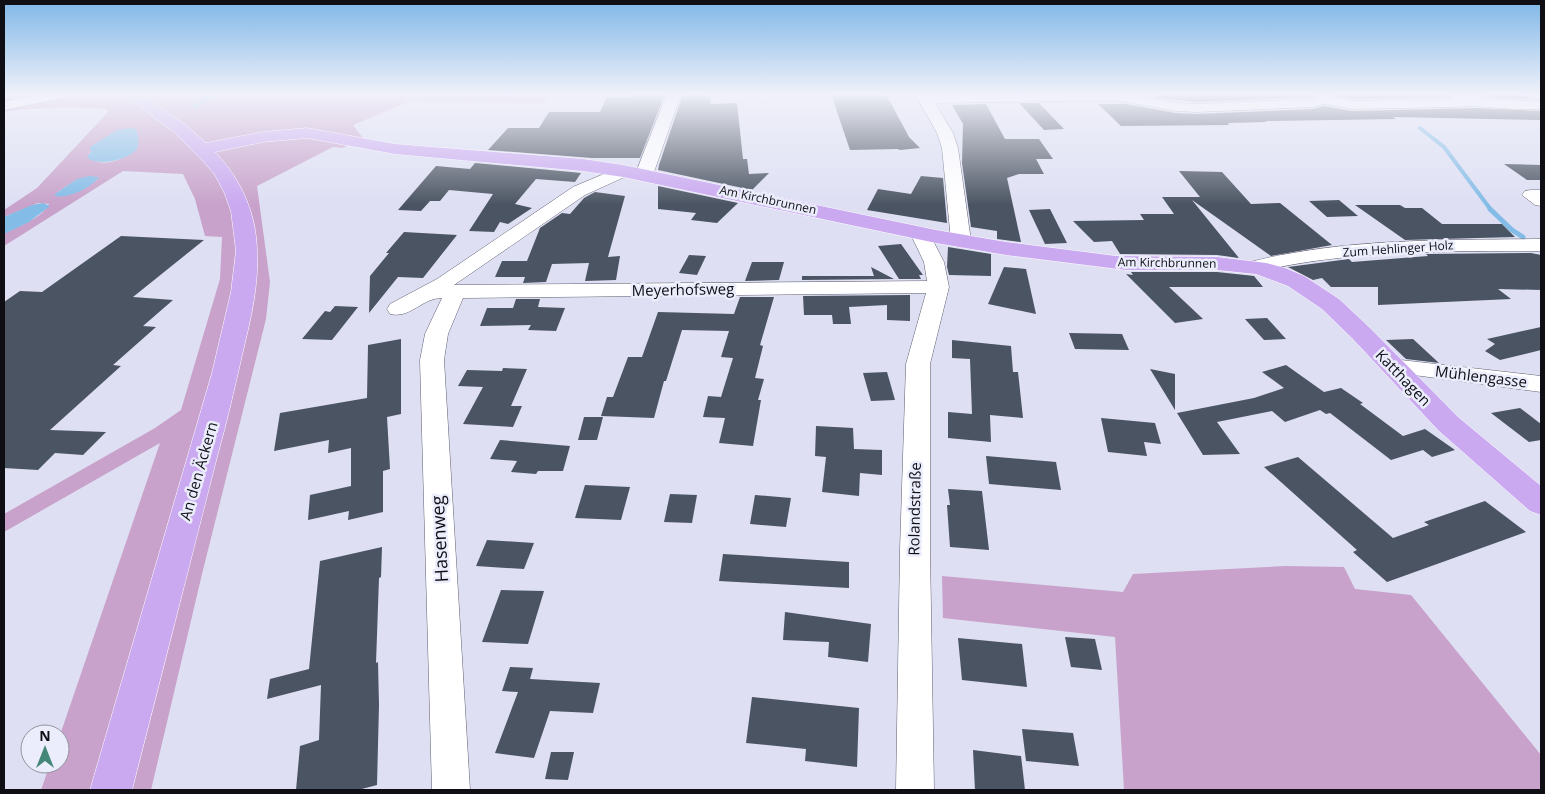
<svg xmlns="http://www.w3.org/2000/svg" width="1545" height="794" font-family="'Open Sans',sans-serif">
<style>
.green{fill:#c8a2ca;fill-rule:evenodd}
.water{fill:#83bce6}
.lines{fill:none;stroke-linecap:round;stroke-linejoin:round}
.stream-far1{stroke:#83bce6;stroke-width:4}
.stream{stroke:#83bce6;stroke-width:5}
.building{fill:#4b5462}
.minor-casing{stroke:#5e5f70;stroke-width:1}
.major-casing{stroke:#fff;stroke-width:1}
.minor{fill:#fff;fill-rule:evenodd}
.major{fill:#caa9f0;fill-rule:evenodd}
.labels{text-anchor:middle;stroke-width:5;stroke-linejoin:round;paint-order:stroke}
.far-street-label{font-size:12px;fill:#0e0e14;stroke:#ebedfc}
.street-label{font-size:15px;fill:#0e0e14;stroke:#ebedfc}
.near-street-label{font-size:18px;fill:#0e0e14;stroke:#ebedfc}
</style>
<rect width="100%" height="100%" fill="#dedff3"/>
<!-- green -->
<g class="green">
<path d="M4 94H551L544 103 408 102 353 125 363 138 343 148 333 147 257 186 270 282 266 319 202 574 151 790H41L50 764H60V735L160 443 4 532V514L155 428 181 410 220 279 222 237 205 236 195 199 183 174 123 171 4 246V234C18 226 41 219 49 204L38 203 4 217V210L37 188 108 112 106 109C71 106 38 107 4 112ZM100 141 137 142 138 147C130 156 112 165 99 162 95 161 91 158 88 157L94 144ZM77 179 97 180 82 190 55 194Z"/>
<path d="M1285 566 1344 567 1355 589 1411 595 1541 755V790H1124L1115 637 943 618 942 576 1123 592 1133 574Z"/>
</g>
<!-- water -->
<g class="water">
<path d="M130 128 136 129C138 133 139 141 138 146 135 159 96 168 87 157L91 152 90 147 117 130Z"/>
<path d="M89 176 99 177C90 189 69 198 55 196V194L77 179Z"/>
<path d="M43 203 50 206 29 222 4 234V217L32 205Z"/>
</g>
<g class="lines">
<!-- stream-far1 -->
<g class="stream-far1">
<path d="M195 106 214 94"/>
<path d="M1420 128 1444 147 1491 210"/>
</g>
<!-- stream -->
<path class="stream" d="M1490 209 1512 230 1523 237"/>
</g>
<!-- building -->
<g class="building">
<path d="M632 94H665L640 158H592L488 150 508 128H539L549 112H600L607 97H631Z"/>
<path d="M683 94H710L711 104 737 103 743 159H747L749 174 769 173 752 190 658 170 659 165Z"/>
<path d="M831 94H886L909 137 920 148 900 150 898 149 850 150Z"/>
<path d="M1153 94H1317L1313 97 1196 102 1157 98Z"/>
<path d="M1335 94H1449V97L1352 99 1334 96Z"/>
<path d="M1473 94H1522L1531 99 1498 98Z"/>
<path d="M1019 103H1039L1064 129 1044 130Z"/>
<path d="M986 104 1005 139H1039L1053 159H1036L1044 174H1019L1007 178 1021 242 997 239V231L971 227 962 163 963 124 952 105Z"/>
<path d="M1098 104H1126L1176 113 1196 114 1313 109 1324 106 1352 111 1477 108 1541 111V120L1393 117 1396 119 1265 121 1267 122 1228 123 1229 125 1121 126Z"/>
<path d="M475 163 581 173 575 182 536 179 515 204 532 208 508 224 500 222 494 232 469 231 493 194 449 190 440 201H430L421 211 398 210 436 166 470 169Z"/>
<path d="M1504 164 1541 165V180H1527Z"/>
<path d="M1179 171 1222 172 1251 204 1280 203 1332 245 1271 256 1192 200 1239 258 1217 255 1120 254 1112 241 1094 242 1073 221 1144 220 1140 214H1174L1162 197H1200Z"/>
<path d="M921 176 943 178 947 223 867 210 878 189 911 194Z"/>
<path d="M658 186 738 203 717 223 691 220 696 213 658 209Z"/>
<path d="M595 192 625 196 608 257 620 256 616 280 585 281 589 263 552 264 546 282 523 283 525 277H495L502 261H527L540 228 562 213 570 214 584 198Z"/>
<path d="M1339 200 1358 216 1327 217 1309 201Z"/>
<path d="M1355 205H1400L1405 208H1422L1442 224H1502L1515 237 1405 240Z"/>
<path d="M1050 209 1067 243 1045 244 1029 210Z"/>
<path d="M404 232 457 235 423 278 398 277 369 313 370 276 389 253H386Z"/>
<path d="M121 236 204 240 133 297 173 300 143 326 156 327 113 365 121 366 50 430 106 432 83 455 55 453 38 470 4 468V302L20 291 42 292Z"/>
<path d="M901 244 923 275H919L921 279H899L878 246Z"/>
<path d="M948 247 991 254V276L949 275 947 267Z"/>
<path d="M1531 253 1541 255V290L1498 289 1511 299 1378 305V287H1331L1322 278 1313 280 1288 267 1349 259 1352 262 1428 256 1426 254Z"/>
<path d="M689 255 706 256 697 275 679 273Z"/>
<path d="M752 262H784L779 280 745 281Z"/>
<path d="M871 267 894 279 802 280V276H874Z"/>
<path d="M1004 267 1026 269 1036 314 988 304Z"/>
<path d="M1131 272H1217L1254 276 1263 287H1169L1203 319 1175 323 1126 274 1133 275Z"/>
<path d="M910 295V321L887 320V305L849 307 851 324H833L832 315H804L803 296Z"/>
<path d="M740 297H774L760 345 763 346 755 378 764 379 758 400H761L753 446 719 443 725 418 703 417 708 396 721 397 733 358 721 357 729 331 682 330 666 381H664L654 418 601 416 607 397H613L628 357H642L658 312 734 314Z"/>
<path d="M516 299H540L538 307 565 308 556 331 528 330 531 325 480 326 487 308H513Z"/>
<path d="M335 306 358 307 332 340 302 339 325 311 330 312Z"/>
<path d="M1267 318 1286 339 1264 340 1245 319Z"/>
<path d="M1541 327V350L1500 360 1485 351 1495 344 1487 339Z"/>
<path d="M1069 333 1122 334 1129 350 1075 349Z"/>
<path d="M401 339V414L387 417 390 469 383 471V512L348 520 349 511 308 520 310 495 351 486V448L328 453 329 440 274 451 280 413 367 398 368 345Z"/>
<path d="M1413 339 1439 363 1406 359 1386 340Z"/>
<path d="M952 340 1011 346 1013 372H1018L1023 418 990 415 991 442 948 438V412L972 414 970 359 952 358Z"/>
<path d="M1286 365 1324 392 1341 388 1363 403 1360 404 1403 436 1425 429 1455 450 1432 457 1423 450 1391 460 1330 413 1326 414 1320 410 1285 422 1272 411 1217 422 1240 454 1203 455 1177 413 1254 398 1284 388 1262 372Z"/>
<path d="M503 368 527 369 511 406H522L513 427 463 424 483 387 458 386 467 370 502 371Z"/>
<path d="M1150 369 1175 374V410Z"/>
<path d="M887 372 895 400 871 401 863 373Z"/>
<path d="M1520 408 1541 424V440L1529 442 1491 413Z"/>
<path d="M584 417H603L597 440H578Z"/>
<path d="M1101 418 1155 423 1161 444 1144 442 1147 456 1108 452Z"/>
<path d="M816 426 853 428 854 449 882 450V475L860 473 859 496 822 492 826 457 815 456Z"/>
<path d="M500 440 570 446 563 471H538L536 474 511 472 517 461 490 459Z"/>
<path d="M986 456 1056 462 1061 490 989 484Z"/>
<path d="M1298 457 1393 538 1429 525 1424 522 1485 501 1526 532 1387 582 1353 552 1357 550 1264 467Z"/>
<path d="M585 485 630 487 621 520 575 518Z"/>
<path d="M948 489 982 491 989 550 950 547 947 505H950Z"/>
<path d="M670 494 697 495 692 523 664 522Z"/>
<path d="M755 495 791 498 786 527 750 524Z"/>
<path d="M487 540 534 543 524 569 476 566Z"/>
<path d="M382 547 381 577 379 578 376 663 378 662 379 705 377 785 358 790H296L300 746 319 740 321 685 267 699 270 679 309 669 320 561Z"/>
<path d="M723 554 849 562V588L719 581Z"/>
<path d="M501 590 544 591 528 644 482 642Z"/>
<path d="M785 612 871 624 868 662 828 657 829 642 783 640Z"/>
<path d="M1065 637 1095 639 1102 670 1071 667Z"/>
<path d="M958 638 1022 644 1027 687 962 680Z"/>
<path d="M510 667 533 668 530 679 600 683 593 713 550 711 534 758 495 753 518 692 502 691Z"/>
<path d="M752 697 859 708 857 767 805 761 806 749 746 743Z"/>
<path d="M1022 729 1073 733 1079 766 1026 761Z"/>
<path d="M973 750 1021 756 1025 790H975Z"/>
<path d="M551 752H574L568 780 545 779Z"/>
</g>
<g class="lines">
<defs>
<g id="minor">
<path d="M43 94H69L67 97 4 110V102Z"/>
<path d="M667 94H681L653 175 650 179 644 180 638 179 635 175Z"/>
<path d="M915 94H1126L1176 103 1196 104 1313 99 1318 97 1319 94H1333L1332 97 1352 101 1452 99 1450 96 1451 94H1464L1498 100 1541 101V109C1513 111 1483 104 1456 107L1352 109 1324 104 1313 107 1196 112 1176 111 1115 100 935 103 953 133 958 148 971 241 968 245 961 247 954 245 951 241 942 148 937 133Z"/>
<path d="M623 166 629 167 632 171 629 175 585 195 454 285 927 281 924 262 910 233 913 229 920 227 927 229 944 262 949 287 930 364V550L934 790H896L900 550 906 364 926 293 463 298 448 334 444 360 470 790H432L420 360 425 334 442 298C422 298 410 319 390 314L387 309 390 304 437 279 573 187Z"/>
<path d="M1531 190H1541V206L1535 205 1522 195 1525 191Z"/>
<path d="M1541 239V251C1450 251 1346 250 1257 272L1250 270 1247 266 1250 262C1344 238 1445 240 1541 239Z"/>
<path d="M1392 359 1541 376V392L1384 371 1380 366 1384 361Z"/>
</g>
<path id="major" d="M123 94H141L187 126 206 143 263 132 307 128 395 144 583 159 623 165 936 230 1006 242 1116 256 1217 257 1266 263 1285 268 1304 276 1339 299 1370 328 1458 417 1541 486V515L1530 511 1438 430 1352 338 1322 309 1288 286 1256 274 1217 270H1126L1006 255 936 243 623 177 583 171 395 154 307 138 263 142 215 152C241 179 256 213 257 250 259 284 251 318 243 351 235 386 227 422 217 457 189 568 160 679 132 790H90L212 373 231 292 236 251 231 211 224 192 215 175 204 162 175 133Z"/>
</defs>
<!-- minor casing -->
<use href="#minor" class="minor-casing"/>
<!-- major casing -->
<use href="#major" class="major-casing"/>
<!-- minor -->
<use href="#minor" class="minor"/>
<!-- major -->
<use href="#major" class="major"/>
</g>
<!-- sky -->
<linearGradient id="sky" x2="0" y2="1"><stop stop-color="#7fb7e7"/><stop offset="0.46" stop-color="#f0f1fa"/><stop offset="1" stop-color="#f0f1fa" stop-opacity="0"/></linearGradient>
<rect width="1545" height="205" fill="url(#sky)"/>
<g class="labels">
<!-- far-street labels -->
<g class="far-street-label">
<text transform="translate(768 200) rotate(12)" y="4">Am Kirchbrunnen</text>
<text transform="translate(1398 249) rotate(-4)" y="4">Zum Hehlinger Holz</text>
<text transform="translate(1167 263) rotate(1)" y="4">Am Kirchbrunnen</text>
</g>
<!-- street labels -->
<g class="street-label">
<text transform="translate(683 290) rotate(-1)" y="5">Meyerhofsweg</text>
<text transform="translate(1481 377) rotate(7)" y="5">Mühlengasse</text>
<text transform="translate(1403 378) rotate(46)" y="5">Katthagen</text>
<text transform="translate(199 471) rotate(-74)" y="5">An den Äckern</text>
<text transform="translate(915 509) rotate(-89)" y="5">Rolandstraße</text>
</g>
<!-- near-street labels -->
<g class="near-street-label">
<text transform="translate(440 539) rotate(-93)" y="6">Hasenweg</text>
</g>
</g>
<!-- border -->
<rect width="1545" height="794" fill="none" stroke="#0e0e14" stroke-width="10"/>
<!-- north arrow -->
<g transform="translate(45 749)"><circle r="24" fill="#ebedfc" stroke="#93949f"/>
<path d="M0-4L9 19L0 12L-9 19Z" fill="#448677"/>
<text y="-8" font-size="14" font-weight="bold" text-anchor="middle" fill="#0e0e14">N</text>
</g>
</svg>
